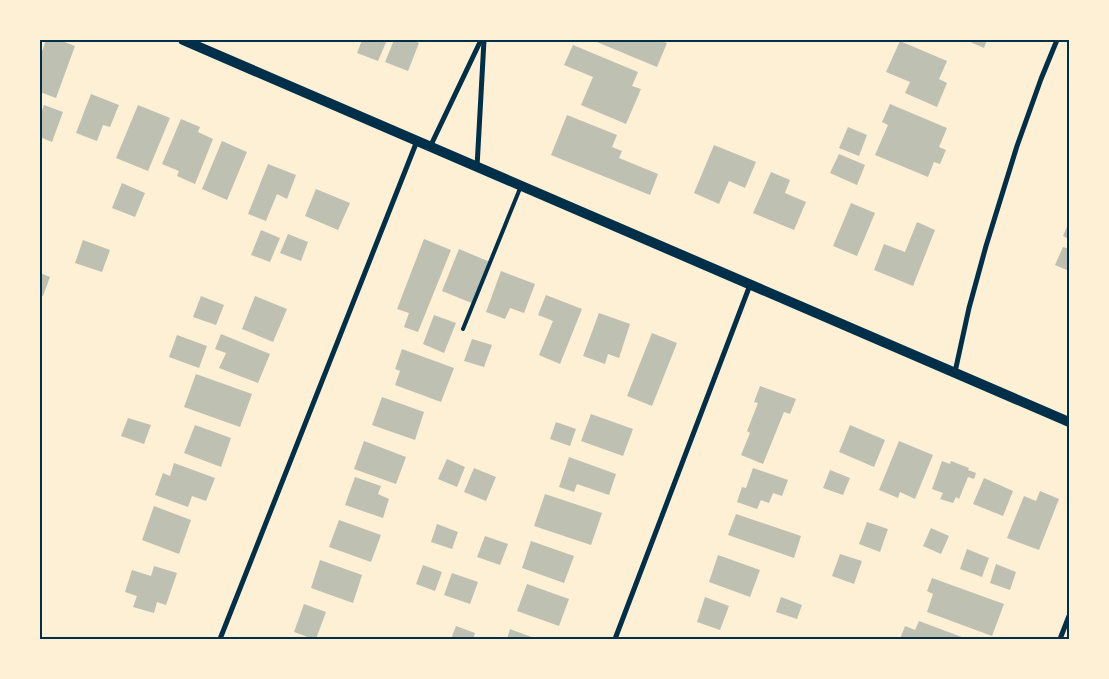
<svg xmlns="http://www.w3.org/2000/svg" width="1109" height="679" font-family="Georgia,serif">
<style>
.building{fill:#bec0b2}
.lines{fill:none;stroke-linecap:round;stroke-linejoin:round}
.service{stroke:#003049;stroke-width:4}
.minor{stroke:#003049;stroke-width:5}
.secondary{stroke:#003049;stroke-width:10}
.neatline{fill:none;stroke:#003049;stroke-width:2}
</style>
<rect width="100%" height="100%" fill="#fdf0d5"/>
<!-- building -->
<g class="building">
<path d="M46 40H59L75 46 56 98 40 92V54H41Z"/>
<path d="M362 40H387L378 61 357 53Z"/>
<path d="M394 40H413L419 43 408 71 385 62Z"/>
<path d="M592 40H659L667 43 657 67Z"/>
<path d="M966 40H987L984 48Z"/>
<path d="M900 41 947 61 939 79 947 83 937 107 905 93 910 82 886 72Z"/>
<path d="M573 45 638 72 632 86 641 89 626 124 581 105 593 77 564 65Z"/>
<path d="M91 94 119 105 110 127 103 125 97 141 76 133Z"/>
<path d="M890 104 947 128 939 147 946 150 940 164 934 162 928 177 875 155 888 125 882 122Z"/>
<path d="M44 105 63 112 52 142 40 137V116Z"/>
<path d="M138 105 170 118 148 171 116 158Z"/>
<path d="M567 115 617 135 612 147 622 151 619 158 658 174 650 195 551 155Z"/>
<path d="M181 119 200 127 198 132 213 139 195 184 177 176 179 171 162 164Z"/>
<path d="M848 127 867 135 859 156 839 148Z"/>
<path d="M222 141 247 152 227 200 202 189Z"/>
<path d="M714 145 756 162 745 188 729 181 719 204 694 193Z"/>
<path d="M839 154 865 165 857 185 830 173Z"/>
<path d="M268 164 296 175 287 199 277 194 266 221 248 214Z"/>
<path d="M771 172 790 180 785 193 806 202 794 230 753 213Z"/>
<path d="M122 183 145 193 135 217 112 208Z"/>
<path d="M316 189 350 203 338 230 305 216Z"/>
<path d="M851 203 875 213 857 256 833 246Z"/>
<path d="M917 222 935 230 913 286 874 270 884 244 905 252Z"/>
<path d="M1069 222V239L1063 236Z"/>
<path d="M261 230 280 238 270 262 251 255Z"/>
<path d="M288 234 308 242 301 261 280 253Z"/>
<path d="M424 239 451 250 418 332 404 327 409 313 397 309Z"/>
<path d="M83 240 110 250 102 272 75 263Z"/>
<path d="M1063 247 1069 249V271L1055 265Z"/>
<path d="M459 249 490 262 474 304 442 291Z"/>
<path d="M501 271 535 284 524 313 510 308 505 319 486 312Z"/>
<path d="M40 273 50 277 43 296 40 295Z"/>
<path d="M546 295 582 309 560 364 539 355 553 321 538 315Z"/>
<path d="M201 296 224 305 216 325 193 317Z"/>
<path d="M255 296 287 309 273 342 242 329Z"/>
<path d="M599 313 630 324 619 358 608 354 605 364 583 356Z"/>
<path d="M434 315 456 323 444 353 423 344Z"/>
<path d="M652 333 677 343 652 406 627 396Z"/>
<path d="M221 334 270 354 258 383 219 368 226 353 215 349Z"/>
<path d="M177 335 207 346 199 368 169 357Z"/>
<path d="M472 339 492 345 484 367 464 361Z"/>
<path d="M402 349 454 368 441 402 395 385 400 371 395 369Z"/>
<path d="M196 374 252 394 240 427 184 407Z"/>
<path d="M760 386 796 399 790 414 784 412 763 464 741 455 750 433 747 431 758 403 754 402Z"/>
<path d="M382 397 424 412 415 440 372 425Z"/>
<path d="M591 414 633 429 623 456 581 441Z"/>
<path d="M128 418 151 425 144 444 121 436Z"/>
<path d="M556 422 576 429 570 446 550 439Z"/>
<path d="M195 425 231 438 221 467 184 453Z"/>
<path d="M850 425 885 440 874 467 839 452Z"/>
<path d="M364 441 406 457 396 484 354 469Z"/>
<path d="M899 441 933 455 915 499 900 492 898 498 879 490Z"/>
<path d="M569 457 616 474 609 495 577 484 574 492 559 487Z"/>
<path d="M447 459 465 467 457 487 438 479Z"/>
<path d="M942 461 950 464 951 461 969 468 968 470 976 473 974 479 968 477 959 499 956 497 953 503 940 499 943 493 932 489Z"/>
<path d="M174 463 215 478 206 501 192 496 188 507 155 495 163 473 170 476Z"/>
<path d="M474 468 496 477 486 501 464 492Z"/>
<path d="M753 468 788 480 782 496 773 493 769 503 761 500 757 509 737 502 742 487 746 488Z"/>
<path d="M830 470 850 478 843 495 823 488Z"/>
<path d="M355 477 381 486 378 494 389 499 383 518 345 505Z"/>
<path d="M984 478 1013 491 1003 516 973 504Z"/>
<path d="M1040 491 1059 499 1039 550 1007 538 1024 496 1036 501Z"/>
<path d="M545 494 602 513 591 545 534 526Z"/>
<path d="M154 506 191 520 179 554 142 540Z"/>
<path d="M736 514 801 536 794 558 728 535Z"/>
<path d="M339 520 381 535 371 562 329 547Z"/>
<path d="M867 522 888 529 880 552 859 544Z"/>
<path d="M437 524 458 532 452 549 431 542Z"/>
<path d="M931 528 949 536 941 554 923 546Z"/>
<path d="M485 536 508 544 500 565 477 557Z"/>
<path d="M531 541 574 556 564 583 522 568Z"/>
<path d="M967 549 989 558 982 577 960 569Z"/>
<path d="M840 554 862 561 854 584 832 576Z"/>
<path d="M718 555 760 570 750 597 709 582Z"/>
<path d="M320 560 362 575 353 603 311 588Z"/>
<path d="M996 564 1016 572 1010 590 990 583Z"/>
<path d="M423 565 442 572 435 591 416 584Z"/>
<path d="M154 566 177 573 166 605 157 602 154 613 133 607 137 596 125 592 132 570 151 576Z"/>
<path d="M452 573 478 582 470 604 444 595Z"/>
<path d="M932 578 1004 604 992 636 927 612 933 594 927 591Z"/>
<path d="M527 584 569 599 559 626 517 611Z"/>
<path d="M705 597 729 606 720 630 697 622Z"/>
<path d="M781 597 802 605 797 619 776 612Z"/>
<path d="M304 604 326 612 316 639H313L294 632Z"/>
<path d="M919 621 967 639H900L905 626 915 630Z"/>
<path d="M456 626 475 633 473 639H451Z"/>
<path d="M510 629 537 639H507Z"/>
</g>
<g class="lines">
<!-- service -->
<path class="service" d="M463 329 521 186"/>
<!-- minor -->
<g class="minor">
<path d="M430 147 481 40"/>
<path d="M477 167 484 40"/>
<path d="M955 372 969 308 986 246 1017 146 1041 79 1057 40"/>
<path d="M220 639 417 141"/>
<path d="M615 639 750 285"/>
<path d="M1060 639 1069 616"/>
</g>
<!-- secondary -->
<path class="secondary" d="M183 40 1069 422"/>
</g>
<!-- border -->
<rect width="1109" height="679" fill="none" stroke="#fdf0d5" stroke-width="82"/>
<rect x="41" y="41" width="1027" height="597" class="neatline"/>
</svg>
